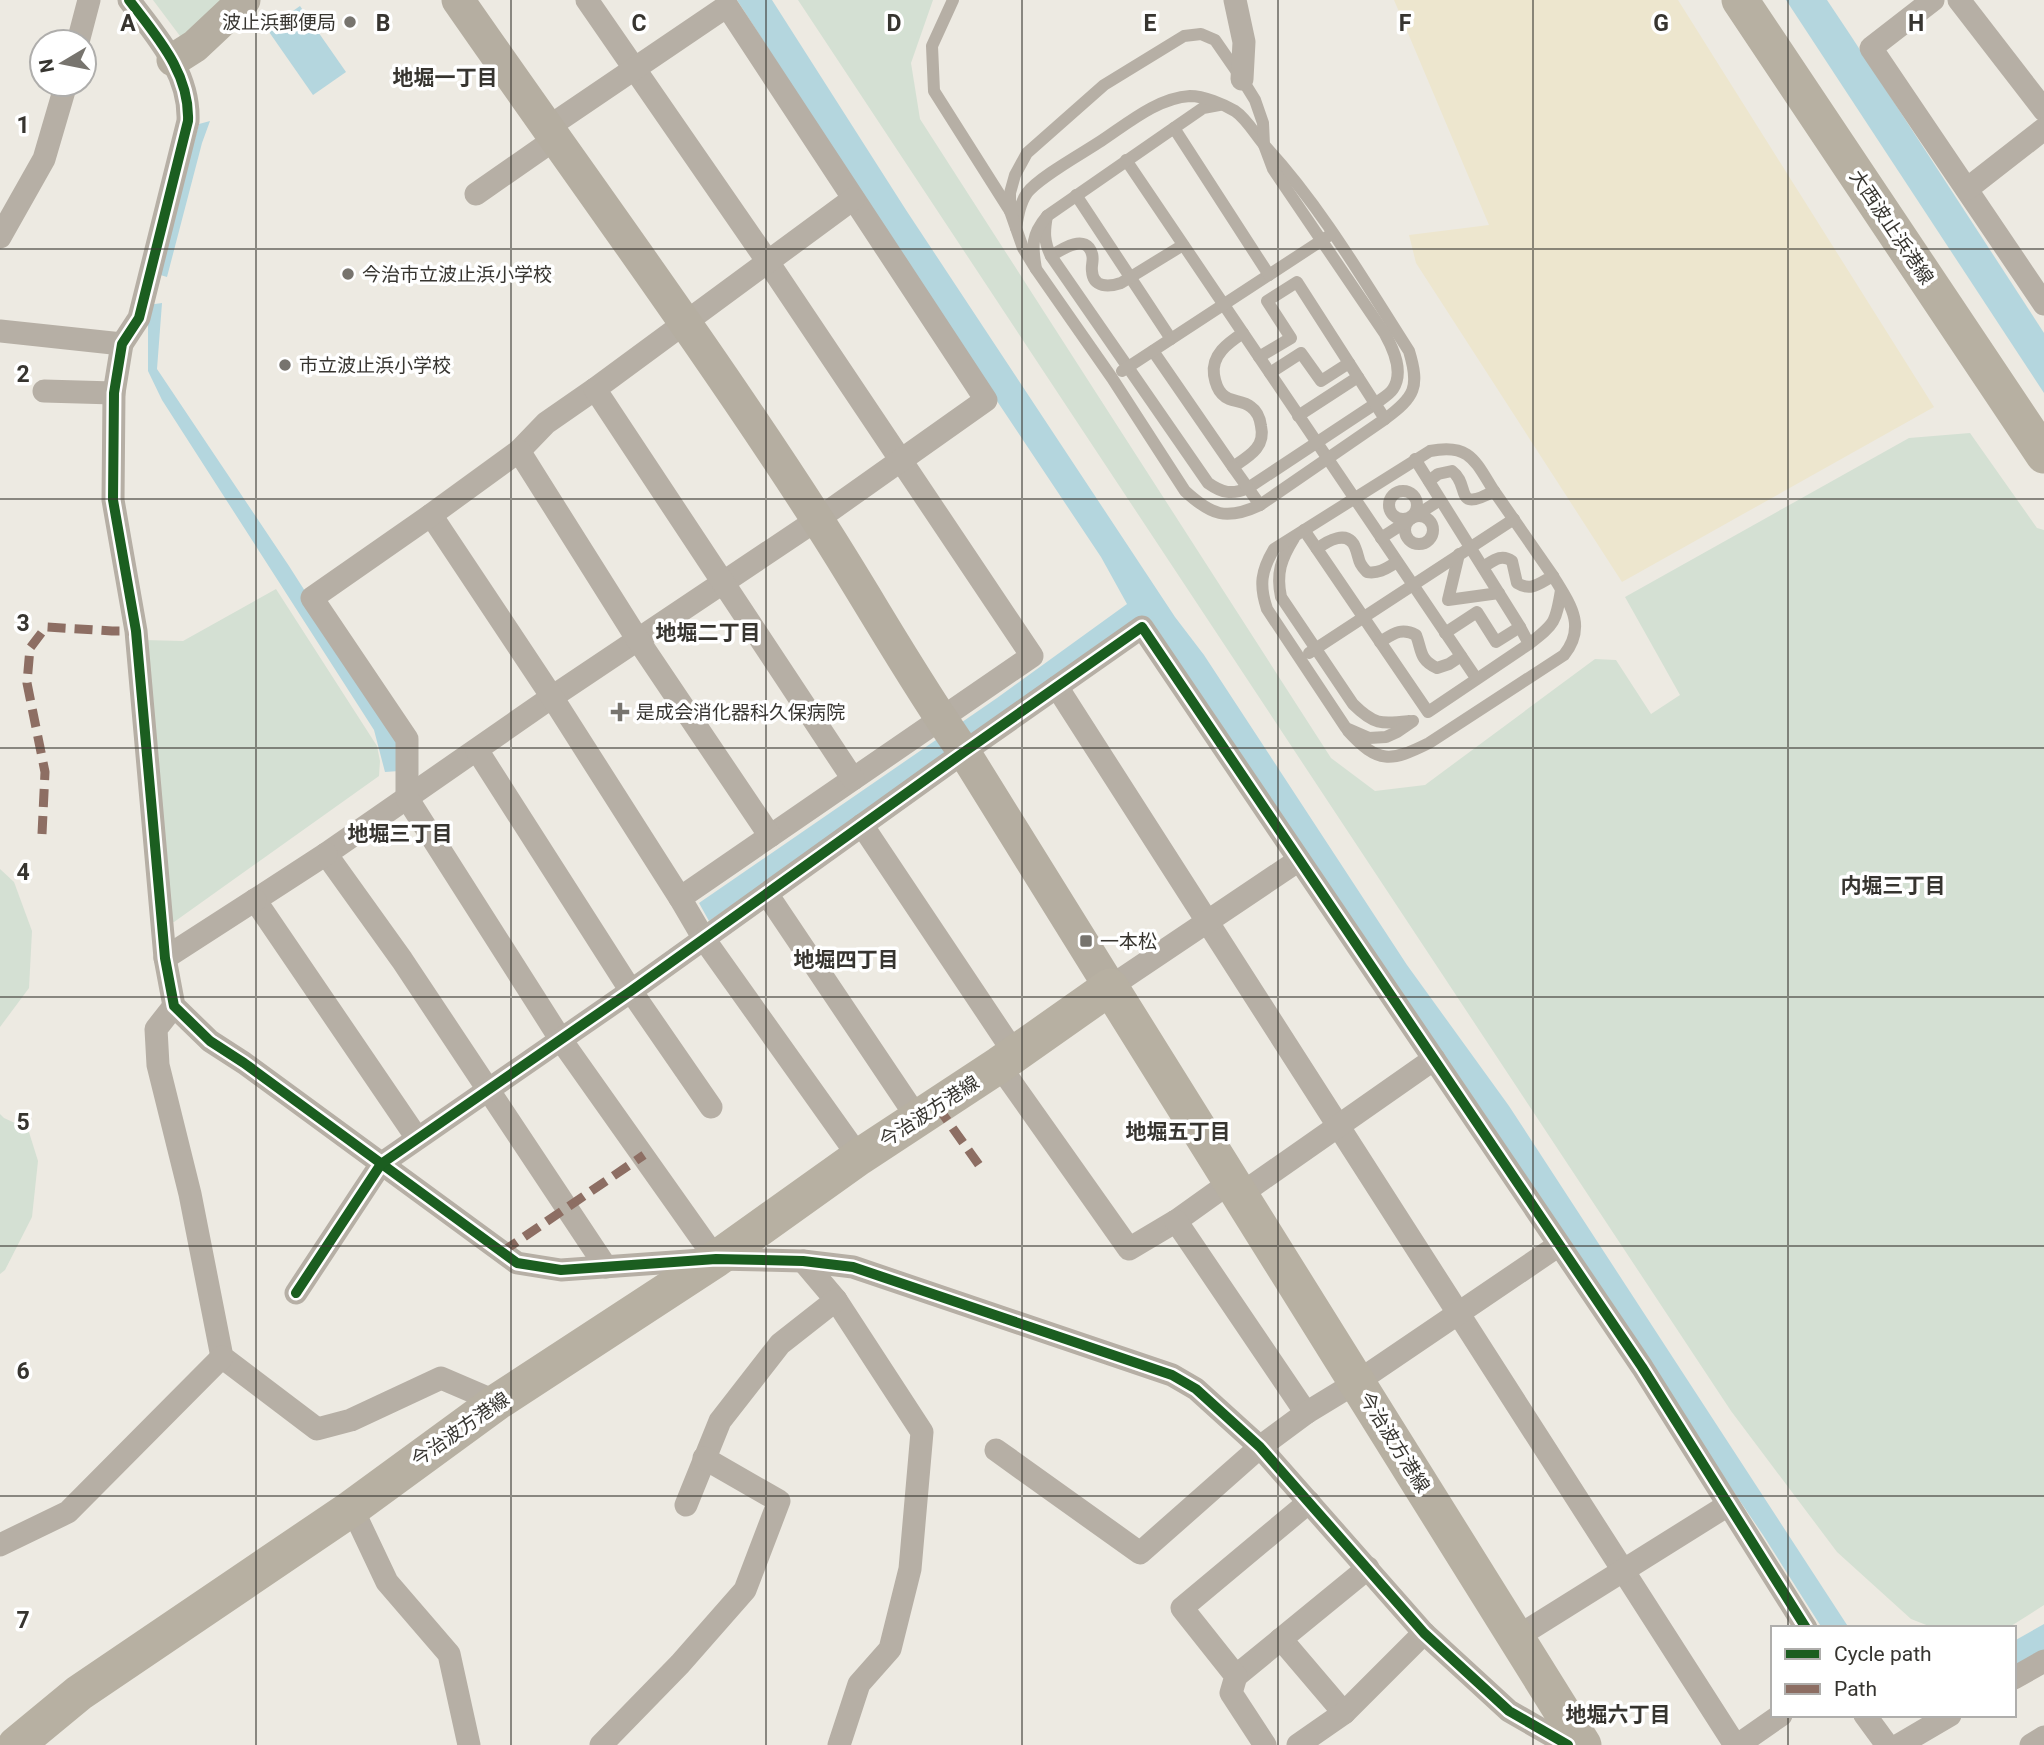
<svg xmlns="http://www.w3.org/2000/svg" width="2044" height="1745" font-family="Roboto,'Noto Sans JP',sans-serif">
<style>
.green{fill:#d4e0d3}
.sand{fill:#ede6ce}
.water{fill:#b4d6de}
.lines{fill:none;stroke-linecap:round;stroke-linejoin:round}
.lane{stroke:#b6afa5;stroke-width:12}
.street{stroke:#b6afa5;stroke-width:23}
.secondary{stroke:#b5aea1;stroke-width:33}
.primary{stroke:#b7b0a2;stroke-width:37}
.quiet{stroke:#8d6e63;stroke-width:9;stroke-dasharray:18 9;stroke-linecap:butt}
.cycleway-casing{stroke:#fff;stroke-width:15}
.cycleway{stroke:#1b5e20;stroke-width:10}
.grid{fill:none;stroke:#373530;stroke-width:2;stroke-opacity:0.55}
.poi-dot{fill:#77746e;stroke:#fff;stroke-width:2.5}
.labels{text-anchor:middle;stroke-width:7;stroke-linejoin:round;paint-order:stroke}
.poi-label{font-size:19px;fill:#373530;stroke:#fff;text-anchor:start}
.street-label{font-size:19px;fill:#373530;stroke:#fff}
.neighbourhood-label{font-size:21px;font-weight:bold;fill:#373530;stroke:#fff}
.grid-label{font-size:23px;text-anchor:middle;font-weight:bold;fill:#373530;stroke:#fff;stroke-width:7;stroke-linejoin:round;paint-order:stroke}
</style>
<rect width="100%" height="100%" fill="#edeae2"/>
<!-- green -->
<g class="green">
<path d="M153 0H224L183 40Z"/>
<path d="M798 0H933L911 63 920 119 1331 758 1375 791 1425 785 1595 659 1616 660 1651 714 1680 695 1625 597 1909 438 1970 433 2037 528 2044 530V1605L2008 1628H1934L1911 1619 1837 1552 1731 1411Z"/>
<path d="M276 589 377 746 380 761 379 776 174 922 168 921 143 640 183 641Z"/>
<path d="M0 869 14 882 32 931 29 988 0 1027Z"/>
<path d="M0 1114 4 1118 28 1129 38 1161 32 1217 5 1270 0 1274Z"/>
</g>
<!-- sand -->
<path class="sand" d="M1394 0H1678L1934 407 1622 582 1416 263 1409 235 1489 225Z"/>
<!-- water -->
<g class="water">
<path d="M737 0H772L906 210 1175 617 1204 655 1407 965 1509 1106 1849 1628H1822L1763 1535 1609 1308 1140 622 709 921 699 903 997 698 1127 604 1101 557 933 305Z"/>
<path d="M1786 0H1827L1851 36 2044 333V393Z"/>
<path d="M300 6 346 72 313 95 267 29Z"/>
<path d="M210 121 202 143 167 277 157 274 199 124Z"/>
<path d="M162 303 157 369 289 566 382 712 401 744 399 771 385 772 374 730 162 400 148 371V305Z"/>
<path d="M2044 1624V1652L2014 1669V1641Z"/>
</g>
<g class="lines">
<!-- lane -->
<g class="lane">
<path d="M953 0 932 46 934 91 1010 211"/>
<path d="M1174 128 1203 108 1219 105"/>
<path d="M1126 160 1476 678"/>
<path d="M1076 195 1171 339"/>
<path d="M1016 228C1018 216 1020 203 1027 193 1039 177 1083 153 1101 141 1127 124 1157 98 1190 96 1204 96 1223 104 1235 111 1247 119 1256 136 1266 147 1322 208 1364 281 1409 351 1420 387 1415 397 1385 419"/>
<path d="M1051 256C1062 249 1086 233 1092 254 1094 260 1091 265 1092 271 1093 288 1109 287 1121 283L1183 245"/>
<path d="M1036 269 1023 248 1010 211V193L1015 175 1027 153 1104 85 1184 36 1201 34 1215 40 1242 79 1255 100 1263 123 1264 145 1273 169 1385 334C1394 350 1404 372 1393 389 1389 395 1381 399 1375 404L1248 488C1232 495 1222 493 1208 483L1051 256C1044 242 1044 232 1047 216"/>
<path d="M1153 351 1233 467C1249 456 1266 447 1261 426 1260 419 1257 411 1251 407 1242 399 1230 403 1222 394 1217 389 1215 381 1214 375 1211 355 1228 343 1243 333"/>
<path d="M1259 357 1291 338 1267 301 1297 282 1349 363"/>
<path d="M1122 371 1330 235"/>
<path d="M1298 416 1358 377"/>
<path d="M1415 459 1520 627 1496 642 1477 612 1445 633"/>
<path d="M1233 467 1260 505 1385 419 1349 363 1321 381 1301 353 1270 373"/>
<path d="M1429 481 1438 474 1452 471C1471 485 1453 514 1494 491L1553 576C1540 583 1531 592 1517 583L1512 561C1501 553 1493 561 1483 567"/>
<circle cx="1403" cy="505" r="14"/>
<path d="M1260 505C1226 521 1211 515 1185 491L1112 378 1036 269C1032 246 1031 235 1047 216L1174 128 1269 275"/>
<circle cx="1419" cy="530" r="14"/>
<path d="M1304 530 1428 712 1529 644 1520 627"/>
<path d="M1294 538C1281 559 1276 573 1281 597L1353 704C1374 725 1381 724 1409 721"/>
<path d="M1381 538 1440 500"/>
<path d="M1317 549C1327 541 1348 529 1355 547 1360 559 1357 562 1367 572 1379 574 1387 568 1397 562"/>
<path d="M1459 554 1448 600 1499 593"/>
<path d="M1380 642C1393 634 1401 627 1416 635 1422 650 1419 660 1437 668L1449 664 1461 656"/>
<path d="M1529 644C1555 624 1556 622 1561 590"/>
<path d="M1309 653 1514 519"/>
<path d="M1413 721 1397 732 1386 737 1369 738 1346 728 1267 609C1259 585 1261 571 1274 549L1430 451C1470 443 1475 461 1494 491"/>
<path d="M1348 731C1378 764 1391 762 1429 743L1564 655C1587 626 1570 604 1553 576"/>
</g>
<!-- street -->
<g class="street">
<path d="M129 0C157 37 190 73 188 121L139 318 122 344 114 393 113 500 136 631 165 958 174 1006 210 1041 244 1063 517 1263 561 1270 716 1259 803 1261 853 1267 1172 1375 1196 1389 1260 1447 1424 1633 1509 1711 1568 1745"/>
<path d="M587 0 768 262 1032 656 680 898"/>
<path d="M1235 0 1244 42 1242 79"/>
<path d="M1933 0 1871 48 2044 304"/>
<path d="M1959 0 2044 110"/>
<path d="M78 42 89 0"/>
<path d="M547 128 727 6 986 400 818 519 552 697 326 854 402 960 606 1267"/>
<path d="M1967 189 2044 129"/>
<path d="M476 194 555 139"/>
<path d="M0 237 44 159 66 84"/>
<path d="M0 331 122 344"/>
<path d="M44 391 114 393"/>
<path d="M519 451 546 423 595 389"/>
<path d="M431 515 552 697 680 898 704 939 859 1157"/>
<path d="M1057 687 1735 1745"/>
<path d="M477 750 631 991 711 1107"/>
<path d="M853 779 595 389 853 199"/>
<path d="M862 825 1015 1054"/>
<path d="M326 854 255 900 417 1138"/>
<path d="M767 894 918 1119"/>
<path d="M165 958 255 900"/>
<path d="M1110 987 1299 860"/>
<path d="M174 1006 156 1029 158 1065 190 1194 222 1357 317 1429 351 1420 441 1378 497 1402"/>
<path d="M999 1065 1129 1249 1176 1221 1232 1181"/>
<path d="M1241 1194 1434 1059"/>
<path d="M1176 1221 1306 1413"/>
<path d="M716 1259 561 1040 407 798V739L312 598 431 515 519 451 638 640 770 836"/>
<path d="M803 1261 836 1300 922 1432 910 1569 890 1649 859 1684 839 1745"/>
<path d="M296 1293 381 1164 631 991 964 752 1142 627 1642 1367 1806 1628"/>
<path d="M996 1450 1140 1553 1260 1447 1306 1413 1357 1382 1559 1245"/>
<path d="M686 1505 720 1421 780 1344 836 1300"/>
<path d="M352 1508 387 1582 449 1654 469 1745"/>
<path d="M0 1545 68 1512 222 1357"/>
<path d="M1517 1637 1728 1505"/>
<path d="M1281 1639 1344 1713"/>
<path d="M1236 1676 1368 1568"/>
<path d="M2014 1678 2044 1661"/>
<path d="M1865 1715 1887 1745"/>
<path d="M601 1745 680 1664 745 1590 779 1501 704 1458"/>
<path d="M1265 1745 1231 1693 1236 1676 1182 1608 1309 1502"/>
<path d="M1298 1745 1344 1713 1424 1633"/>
<path d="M1738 1745 1781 1715"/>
<path d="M1899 1745 1950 1715"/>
<path d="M2031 1745 2044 1737"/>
</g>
<!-- secondary -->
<g class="secondary">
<path d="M458 0C578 173 703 342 817 519 867 596 911 677 964 752L1110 987"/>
<path d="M173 60 195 46 244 0"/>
</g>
<!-- primary -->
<g class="primary">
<path d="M1740 0 2044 455"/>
<path d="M16 1745 79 1693 352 1508 497 1402 716 1259 859 1157 999 1065 1110 987 1583 1745"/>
</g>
<!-- quiet -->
<g class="quiet">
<path d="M42 834 45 772 27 683 30 648 46 627 112 631H136"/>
<path d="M937 1106 979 1165"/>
<path d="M502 1252 644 1155"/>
</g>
<defs>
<g id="cycleway">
<path d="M129 0C157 37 190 73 188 121L139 318 122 344 114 393 113 500 136 631 165 958 174 1006 210 1041 244 1063 517 1263 561 1270 716 1259 803 1261 853 1267 1172 1375 1196 1389 1260 1447 1424 1633 1509 1711 1568 1745"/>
<path d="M296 1293 381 1164 631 991 964 752 1142 627 1642 1367 1806 1628"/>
</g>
</defs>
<!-- cycleway casing -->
<use href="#cycleway" class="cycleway-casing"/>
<!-- cycleway -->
<use href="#cycleway" class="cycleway"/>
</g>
<!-- grid -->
<path class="grid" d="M256 0V1745M511 0V1745M766 0V1745M1022 0V1745M1278 0V1745M1533 0V1745M1788 0V1628M0 249H2044M0 499H2044M0 748H2044M0 997H2044M0 1246H2044M0 1496H2044M1788 1715V1745"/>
<!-- markers -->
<g class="poi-dot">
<circle cx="350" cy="22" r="7"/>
<circle cx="348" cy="274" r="7"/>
<circle cx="285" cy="365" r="7"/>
<path d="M616.5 701.5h7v7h7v7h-7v7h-7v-7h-7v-7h7z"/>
<rect x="1079" y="934" width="14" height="14" rx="3.5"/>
</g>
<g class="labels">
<!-- poi labels -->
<g class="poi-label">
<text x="336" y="29" text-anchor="end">波止浜郵便局</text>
<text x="362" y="281">今治市立波止浜小学校</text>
<text x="299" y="372">市立波止浜小学校</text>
<text x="636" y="719">是成会消化器科久保病院</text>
<text x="1100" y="948">一本松</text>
</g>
<!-- street labels -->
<g class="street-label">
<text transform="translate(1892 227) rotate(56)" y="7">大西波止浜港線</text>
<text transform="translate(929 1111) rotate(-33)" y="7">今治波方港線</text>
<text transform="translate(460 1429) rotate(-35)" y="7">今治波方港線</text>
<text transform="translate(1395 1442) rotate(58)" y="7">今治波方港線</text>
</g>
<!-- neighbourhood labels -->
<g class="neighbourhood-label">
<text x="445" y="85">地堀一丁目</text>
<text x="708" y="640">地堀二丁目</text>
<text x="400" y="841">地堀三丁目</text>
<text x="1893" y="893">内堀三丁目</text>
<text x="846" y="967">地堀四丁目</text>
<text x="1178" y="1139">地堀五丁目</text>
<text x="1618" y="1722">地堀六丁目</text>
</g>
</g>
<g class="grid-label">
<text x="128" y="31">A</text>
<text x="383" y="31">B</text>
<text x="639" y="31">C</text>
<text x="894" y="31">D</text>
<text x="1150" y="31">E</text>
<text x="1405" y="31">F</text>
<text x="1661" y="31">G</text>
<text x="1916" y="31">H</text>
<text x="23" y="133">1</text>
<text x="23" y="382">2</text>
<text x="23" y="631">3</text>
<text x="23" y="880">4</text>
<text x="23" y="1130">5</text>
<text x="23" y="1379">6</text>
<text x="23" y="1628">7</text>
</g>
<!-- legend -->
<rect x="1771" y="1626" width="245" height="91" fill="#ffffff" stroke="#afaeac" stroke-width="2"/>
<rect x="1785" y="1649" width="35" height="10" fill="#1b5e20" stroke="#afaeac" stroke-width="2"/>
<text x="1834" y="1661" font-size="21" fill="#373530">Cycle path</text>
<rect x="1785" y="1684" width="35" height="10" fill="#8d6e63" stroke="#afaeac" stroke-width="2"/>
<text x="1834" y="1696" font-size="21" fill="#373530">Path</text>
<!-- north arrow -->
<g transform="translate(63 63) rotate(260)"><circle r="33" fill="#ffffff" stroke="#afaeac" stroke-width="2"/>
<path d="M0-5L12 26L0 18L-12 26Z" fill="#77746e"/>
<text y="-10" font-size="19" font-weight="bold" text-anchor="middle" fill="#373530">N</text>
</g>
</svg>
